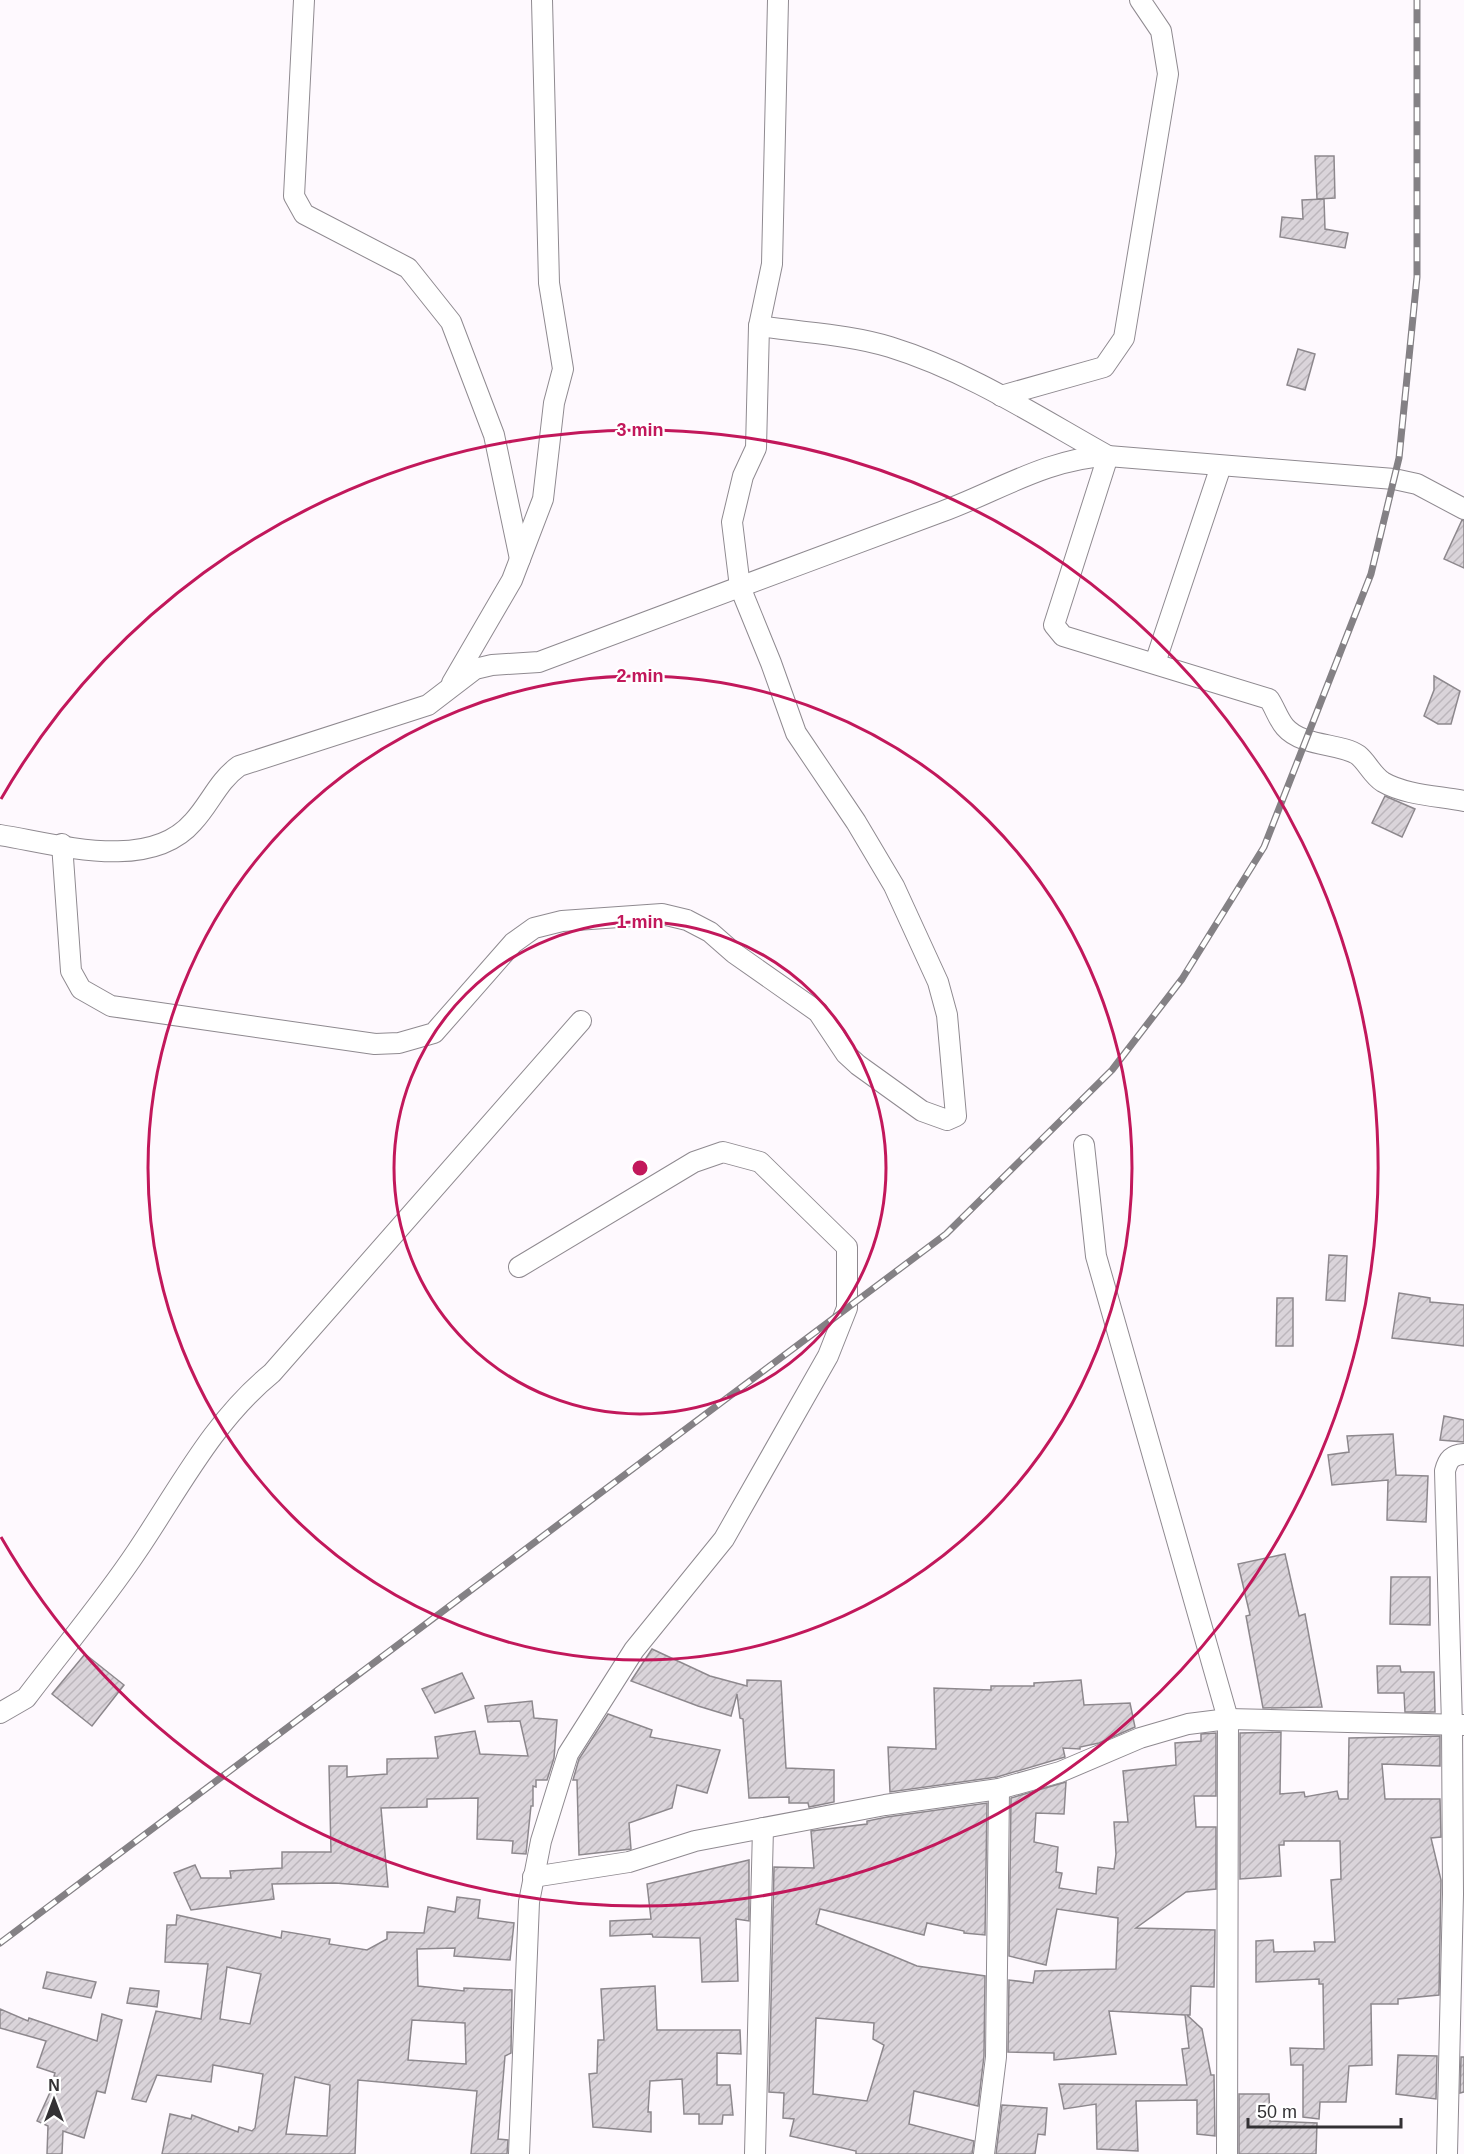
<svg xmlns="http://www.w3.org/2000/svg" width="1464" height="2154" font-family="Arial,sans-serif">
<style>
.building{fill:url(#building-hatch);stroke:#8d888d;stroke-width:1.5;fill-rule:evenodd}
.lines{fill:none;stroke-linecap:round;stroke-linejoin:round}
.minor-casing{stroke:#8f8a90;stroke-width:22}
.minor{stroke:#fff;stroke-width:20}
.rail-casing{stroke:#848185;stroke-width:7}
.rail{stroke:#fff;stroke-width:4.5;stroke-dasharray:14;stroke-linecap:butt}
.ring{fill:none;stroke:#c2185b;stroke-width:3}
.centre{fill:#c2185b;stroke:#fff;stroke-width:3}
.ring-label{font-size:18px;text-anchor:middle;font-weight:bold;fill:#c2185b;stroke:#fff;stroke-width:4.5;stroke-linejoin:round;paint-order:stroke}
</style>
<defs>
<pattern id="building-hatch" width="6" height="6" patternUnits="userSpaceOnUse" patternTransform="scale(1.5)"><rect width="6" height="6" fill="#dad4da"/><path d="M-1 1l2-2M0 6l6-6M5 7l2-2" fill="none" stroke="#bcb6bc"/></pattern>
</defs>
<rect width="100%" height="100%" fill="#fef9fe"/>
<!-- building -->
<g class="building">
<path d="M1315 156H1334L1335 198 1317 199Z"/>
<path d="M1324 199 1325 229 1348 233 1345 248 1280 237 1282 217 1303 219 1302 200Z"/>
<path d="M1298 349 1315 354 1305 390 1287 385Z"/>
<path d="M1462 520 1464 521V568L1444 559Z"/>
<path d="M1434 676 1460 691 1451 724H1438L1424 716 1434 690Z"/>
<path d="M1385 796 1415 809 1402 837 1372 823Z"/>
<path d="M1329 1255 1347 1256 1345 1301 1326 1300Z"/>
<path d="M1399 1293 1430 1298V1302L1464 1305V1346L1392 1338Z"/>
<path d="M1277 1298H1293V1346H1276Z"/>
<path d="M1444 1416 1464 1420V1442L1440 1440Z"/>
<path d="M1393 1434 1396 1475 1428 1476 1426 1522 1387 1520 1388 1480 1332 1485 1328 1455 1349 1452 1347 1436Z"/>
<path d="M1285 1554 1299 1616 1305 1614 1322 1707 1263 1708 1246 1616 1250 1615 1238 1564Z"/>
<path d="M1391 1577H1430V1625L1390 1624Z"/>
<path d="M652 1649 710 1676 747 1686V1680L781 1681 786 1768 834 1770V1802L809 1807 808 1803H789V1797L749 1798 743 1719 740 1718 737 1694 731 1716 698 1706 631 1681Z"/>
<path d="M85 1654 124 1685 92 1726 52 1694Z"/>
<path d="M1377 1666H1400L1401 1672H1434L1435 1712H1405L1404 1693H1378Z"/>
<path d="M462 1673 474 1698 435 1713 422 1689Z"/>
<path d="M1081 1680 1084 1705 1130 1703 1135 1727 1099 1743 1080 1747V1749L1063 1748 1065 1757 997 1777 890 1792 888 1747 936 1749 934 1688 991 1690V1686H1034V1683Z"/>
<path d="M532 1701 534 1718 557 1720 554 1758 547 1780H536V1787L533 1786V1806H531L526 1854 512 1853 513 1841 477 1839 478 1798 427 1799V1807L381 1808 388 1887 335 1883 272 1884 274 1899 191 1910 174 1873 195 1865 201 1878H231L230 1871 282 1868V1852H331L329 1766H347V1777L387 1774V1759L438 1758 435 1737 475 1731 480 1754 528 1756 520 1721 488 1722 485 1706Z"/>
<path d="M608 1714 652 1730 650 1737 720 1750 707 1793 677 1785 672 1808 629 1823 631 1849 579 1855 577 1780H573L579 1759Z"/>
<path d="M1281 1732 1280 1794 1304 1792 1305 1797 1337 1791 1339 1799H1348L1349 1738 1440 1736V1766L1382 1764 1385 1799H1440L1441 1837 1431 1838 1441 1880 1439 1995 1398 1999V2004H1371L1372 2065 1349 2066 1346 2102H1320L1319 2119 1303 2117V2065H1291L1290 2048 1324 2049 1323 1984H1319V1979L1256 1982V1941L1273 1940 1274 1952 1315 1951 1314 1942H1335L1331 1880 1341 1879 1340 1841H1284V1845H1279L1281 1876 1240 1879V1733Z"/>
<path d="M1216 1733V1796H1194L1196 1827H1216V1889L1186 1892 1136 1928 1215 1930 1214 1987 1191 1986 1190 2015H1187L1202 2029 1211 2075H1214L1215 2136 1197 2134V2100L1136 2101 1138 2151 1097 2149 1096 2104 1064 2109 1059 2084 1187 2085 1182 2049 1189 2048 1185 2015 1109 2011 1116 2054 1054 2060V2053L1008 2052 1009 1980 1033 1983 1035 1971 1116 1969 1118 1918 1057 1909 1046 1965 1009 1956 1011 1798 1066 1782 1064 1814 1036 1813 1034 1842 1058 1847 1056 1872 1062 1873 1059 1888 1096 1894 1098 1867 1114 1869 1116 1854 1114 1822H1128L1123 1771 1176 1765 1175 1743 1201 1741V1734Z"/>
<path d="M987 1803 985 1935 964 1933V1931L927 1923 924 1935 820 1909 816 1924 917 1966 985 1976 984 2056 978 2106 914 2091 909 2124 974 2141 972 2154H856V2151L790 2136 794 2119 783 2118 784 2093 769 2092 774 1867 814 1868 811 1831 867 1824V1821L887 1817ZM816 2018 874 2023 873 2039 884 2045 867 2101 813 2094Z"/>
<path d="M749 1860V1921L736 1919 738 1981 702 1982 700 1938 653 1937 652 1934 610 1936V1921L651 1919 647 1884Z"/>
<path d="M457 1897 480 1900 478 1918 514 1923 510 1960 454 1956 455 1948 417 1949 418 1986 464 1991V1988L512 1990 511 2053 505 2056 498 2139 508 2140 507 2154H471L477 2091 358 2080 355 2154H162L170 2114 191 2119 192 2115 238 2132 239 2127 252 2131 255 2128 263 2074 213 2065 211 2082 157 2075 146 2102 132 2099 156 2011 201 2019 208 1964 165 1962 167 1925H176L177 1915 281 1938 282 1931 330 1939 329 1944 367 1950 387 1939V1932L424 1933 428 1907 455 1912ZM227 1967 261 1974 250 2024 220 2019ZM412 2020 465 2023 466 2064 408 2060ZM295 2077 330 2085 327 2136 286 2134Z"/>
<path d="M47 1972 96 1982 91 1998 43 1988Z"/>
<path d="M655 1986 657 2030H740L741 2054 717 2053V2085H730L733 2115H723L722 2124H699V2114H684L682 2079 650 2081 648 2112H651V2132L593 2127 589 2074 597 2073 598 2040H604L601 1989Z"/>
<path d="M130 1988 159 1991 157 2007 127 2003Z"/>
<path d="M0 2009 28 2021 29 2018 97 2041 102 2014 122 2020 105 2093 97 2091 84 2138 63 2131 62 2154H47L48 2126 37 2121 57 2077 54 2076 55 2073 37 2067 46 2041 0 2028Z"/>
<path d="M1398 2055 1437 2056 1436 2099 1396 2094Z"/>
<path d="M1461 2057H1464V2092L1460 2093Z"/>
<path d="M1239 2094H1269L1270 2121 1317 2123 1316 2154H1239Z"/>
<path d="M1002 2105 1047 2108 1045 2135 1038 2134 1035 2154H996Z"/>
</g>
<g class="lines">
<defs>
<g id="minor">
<path d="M304 0 294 196 304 214 408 268 451 322 494 435 520 559"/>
<path d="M759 326C803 333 848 334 890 347 968 371 1038 417 1108 456L1054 625 1063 636 1269 699C1275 708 1278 719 1285 727 1302 747 1341 743 1358 755 1367 762 1372 775 1383 782 1405 795 1439 796 1464 801"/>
<path d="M1001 396 1104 367 1124 338 1168 74 1161 31 1140 0"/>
<path d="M1155 663 1221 466"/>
<path d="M452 683 512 580 543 499 554 403 563 369 549 283 542 0"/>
<path d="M0 835C57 844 149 873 193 822 210 804 218 781 239 766L428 705 475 669 492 665 539 662C673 611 807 562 941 512 996 492 1048 458 1108 456L1394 479 1417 484 1464 509"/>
<path d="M62 844 71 971 81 989 111 1006 375 1044 399 1043 434 1033 513 943 534 928 562 921 662 914 687 920 710 932 734 953 818 1012 846 1054 858 1065 922 1111 947 1120 956 1116 947 1015 938 982 894 886 856 822 796 733 771 663 740 587 732 522 743 476 756 448 759 326 772 264 778 0"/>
<path d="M1084 1145 1096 1256 1228 1719 1227 2154"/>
<path d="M519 1267 694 1162 723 1152 760 1162 847 1247V1308L828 1356 724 1539 634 1650 568 1754 541 1841 529 1902 519 2154"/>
<path d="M0 1713 26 1698C63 1649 103 1602 137 1551 179 1489 213 1421 272 1373L581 1021"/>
<path d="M533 1877 629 1862 695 1841 885 1805 999 1789 1060 1772 1140 1738 1188 1724 1228 1719 1464 1725"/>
<path d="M755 2154 763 1828"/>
<path d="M984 2154 996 2057 999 1789"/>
<path d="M1447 2154 1453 1894 1452 1725 1445 1471C1448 1459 1452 1455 1464 1454"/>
</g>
</defs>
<!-- minor casing -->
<use href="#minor" class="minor-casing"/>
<!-- minor -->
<use href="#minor" class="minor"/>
<defs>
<path id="rail" d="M0 1943 946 1234 1112 1070 1182 979 1264 847 1371 574 1399 458 1417 277V0"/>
</defs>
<!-- rail casing -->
<use href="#rail" class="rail-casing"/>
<!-- rail -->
<use href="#rail" class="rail"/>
</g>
<!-- distance rings -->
<g class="ring">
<circle cx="640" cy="1168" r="246"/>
<circle cx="640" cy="1168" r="492"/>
<path d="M1 799A738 738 0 1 1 1 1537"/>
</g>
<circle cx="640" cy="1168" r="9" class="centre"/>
<g class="ring-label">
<text x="640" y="436">3 min</text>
<text x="640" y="682">2 min</text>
<text x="640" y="928">1 min</text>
</g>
<!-- north arrow -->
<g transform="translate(54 2100)" stroke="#ffffff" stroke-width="4.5" paint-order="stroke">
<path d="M0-4.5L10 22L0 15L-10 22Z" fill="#333134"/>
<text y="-9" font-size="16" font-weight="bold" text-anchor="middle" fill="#333134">N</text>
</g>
<!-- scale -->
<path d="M1248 2118v9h153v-9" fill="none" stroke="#333134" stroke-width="3"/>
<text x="1257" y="2118" font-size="18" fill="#333134" stroke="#ffffff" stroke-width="4.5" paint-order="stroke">50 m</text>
</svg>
